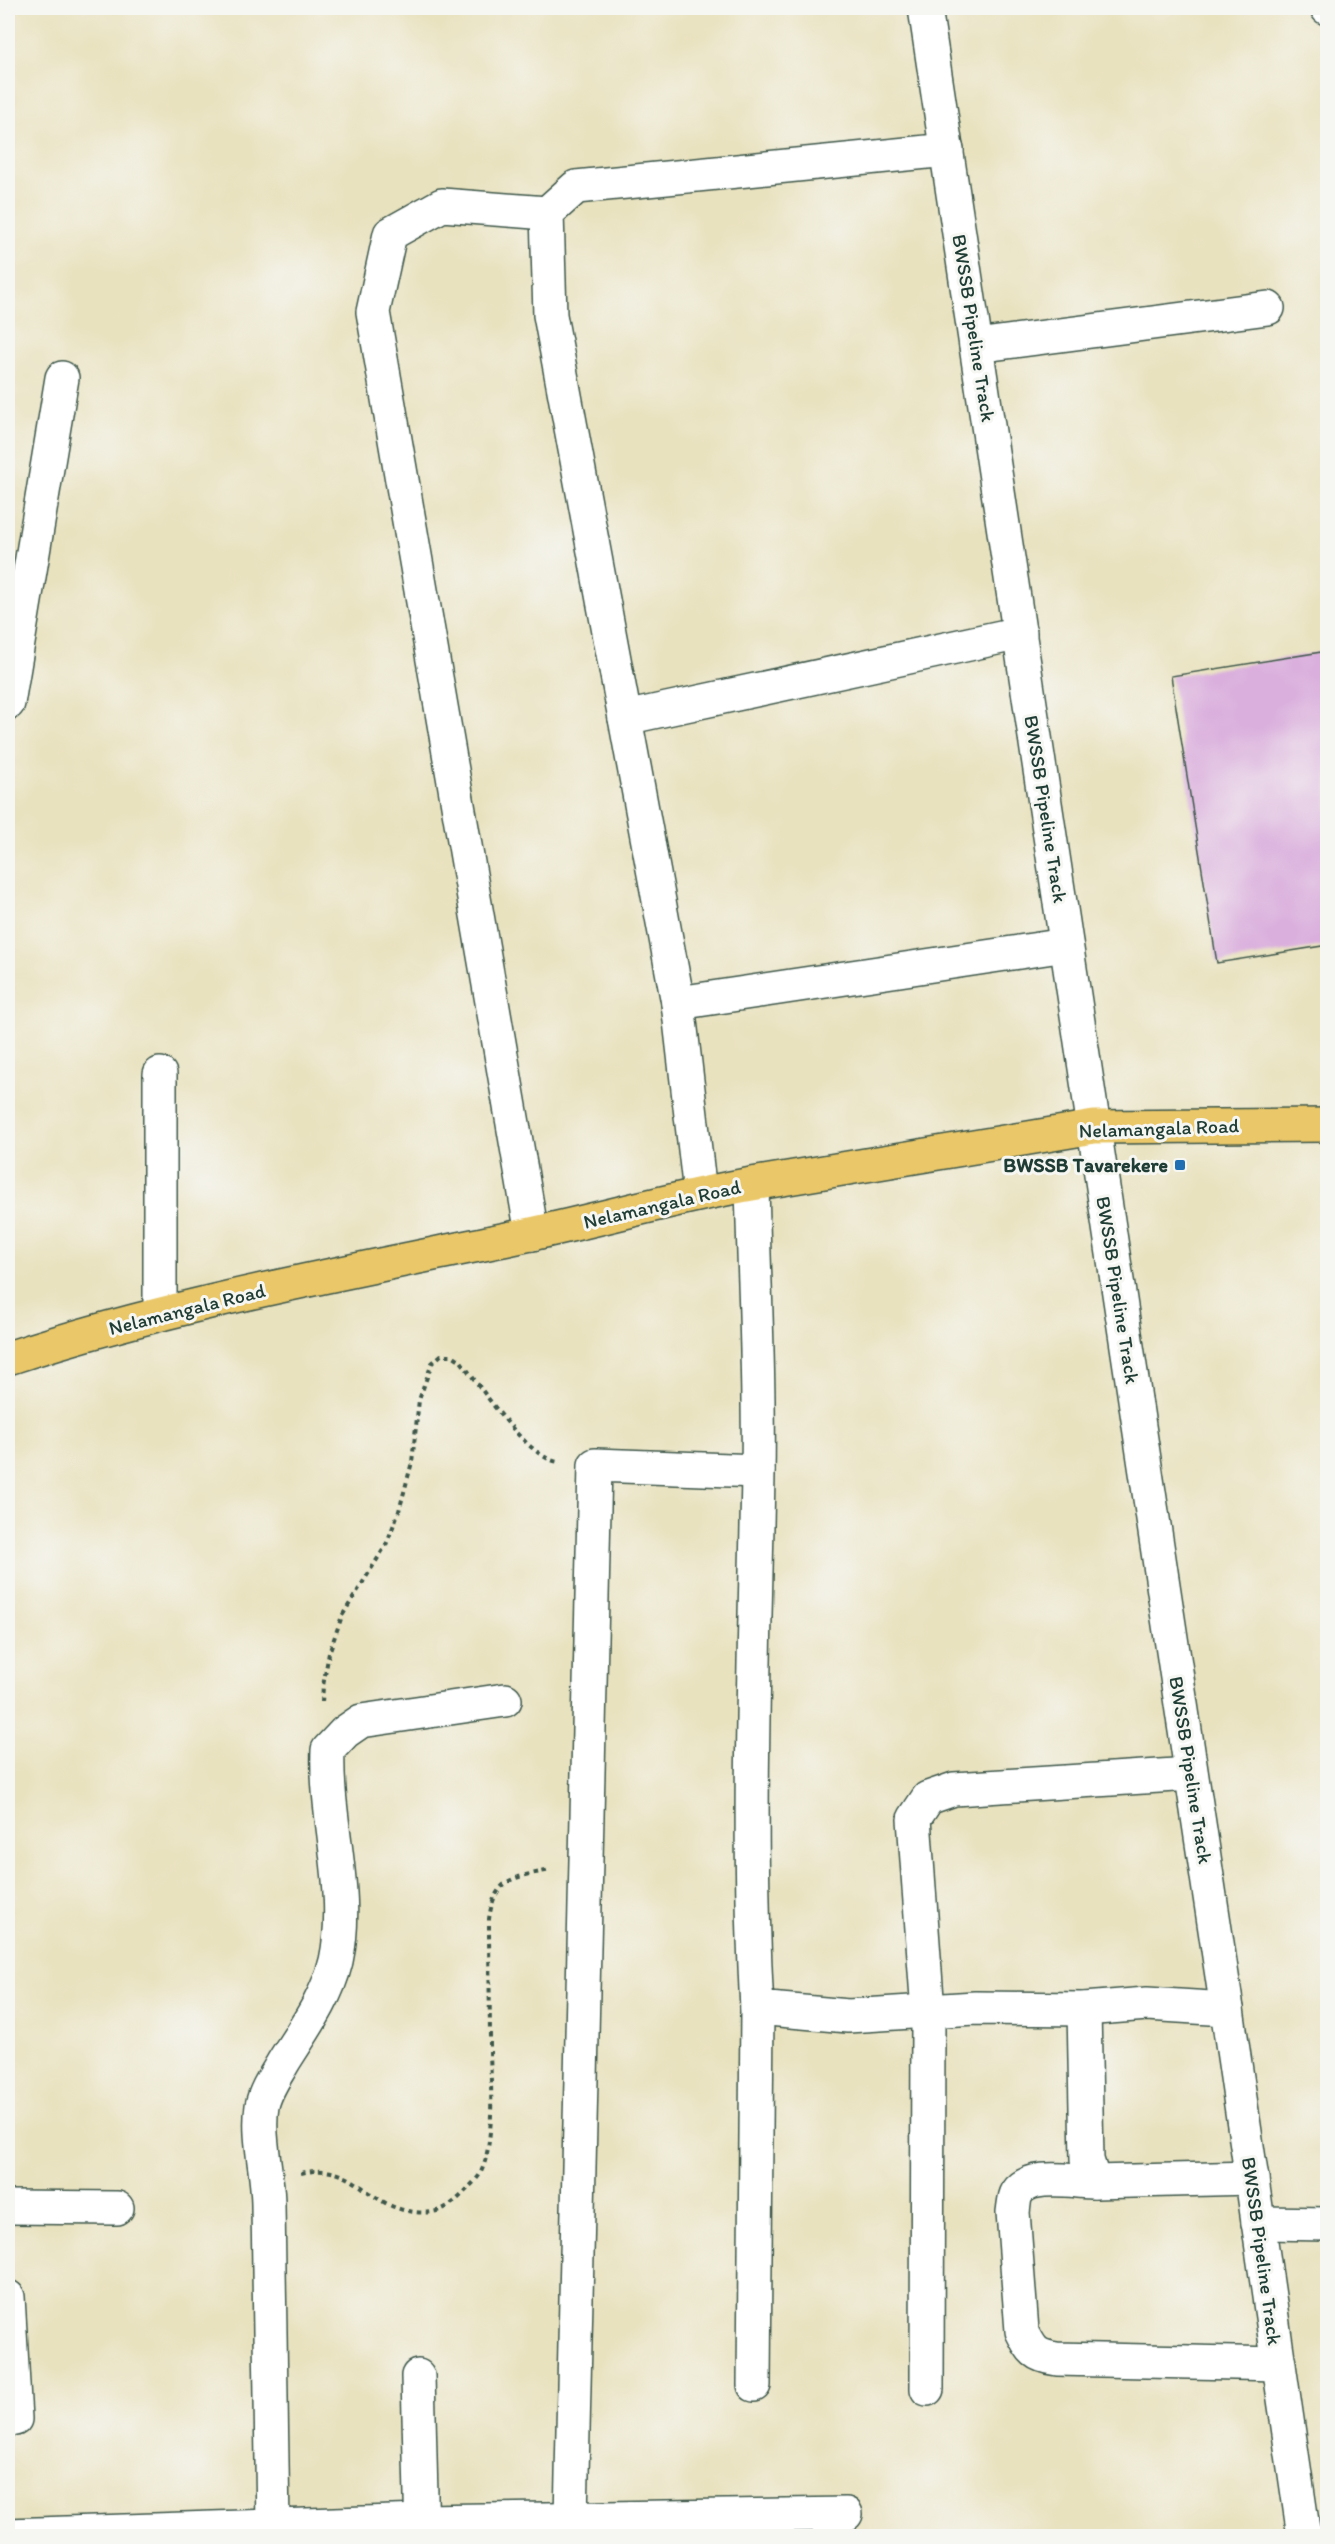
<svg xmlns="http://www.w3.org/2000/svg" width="1335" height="2544" font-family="Itim,sans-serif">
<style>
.building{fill:#daafdd}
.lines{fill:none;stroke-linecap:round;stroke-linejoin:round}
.minor-casing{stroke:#3d5649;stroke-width:36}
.major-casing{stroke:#3d5649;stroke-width:36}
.path{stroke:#3d5649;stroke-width:4;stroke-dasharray:4.5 4.5;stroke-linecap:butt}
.minor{stroke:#fff;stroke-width:33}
.major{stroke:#eac769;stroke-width:33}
.poi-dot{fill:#1f6fb2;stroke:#f6f6f2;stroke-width:2}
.labels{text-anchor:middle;stroke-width:6;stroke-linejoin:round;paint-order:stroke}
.street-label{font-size:20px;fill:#1f3d34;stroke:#f6f6f2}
.poi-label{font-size:20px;font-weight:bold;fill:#1f3d34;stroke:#f6f6f2;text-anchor:end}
</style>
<rect width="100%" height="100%" fill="#f6f6f2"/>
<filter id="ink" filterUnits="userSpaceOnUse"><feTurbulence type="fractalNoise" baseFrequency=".0167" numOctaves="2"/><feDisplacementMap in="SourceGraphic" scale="12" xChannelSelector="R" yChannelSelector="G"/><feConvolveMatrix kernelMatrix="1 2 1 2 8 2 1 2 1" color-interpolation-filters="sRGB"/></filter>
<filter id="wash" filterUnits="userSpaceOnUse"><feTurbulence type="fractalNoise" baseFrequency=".008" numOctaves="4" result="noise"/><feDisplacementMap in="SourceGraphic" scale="24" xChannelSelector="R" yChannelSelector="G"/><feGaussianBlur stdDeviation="1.35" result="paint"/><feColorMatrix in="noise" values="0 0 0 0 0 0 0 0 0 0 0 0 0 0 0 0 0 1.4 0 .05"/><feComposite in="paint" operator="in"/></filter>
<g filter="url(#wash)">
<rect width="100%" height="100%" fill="#e9e2bf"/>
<g id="blocks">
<!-- building -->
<path class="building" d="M1328 651V945L1217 963 1171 676Z"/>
</g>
</g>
<g filter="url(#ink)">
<use href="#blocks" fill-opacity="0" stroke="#3d5649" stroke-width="1.5"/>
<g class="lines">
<defs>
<g id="minor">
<path d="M925 8 1227 2009 1304 2536"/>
<path d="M1327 8H1328"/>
<path d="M976 346 1268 308"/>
<path d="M8 703 62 378"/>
<path d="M625 718 1020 633"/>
<path d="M678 1003 1066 945"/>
<path d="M752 1184C754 1280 760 1377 758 1474 755 1652 747 1830 757 2008L848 2016 975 2008 1084 2009 1147 2004 1227 2009"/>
<path d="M700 1193 678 1003 550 315 547 213 576 187 947 150"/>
<path d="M532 1234 373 312 390 234 442 205 547 213"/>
<path d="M160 1314V1074"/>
<path d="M1084 2009 1087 2160 1094 2182 1252 2178"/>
<path d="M1094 2182C1073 2182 1030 2172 1017 2193 1014 2198 1014 2206 1013 2212L1022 2331C1032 2351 1035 2356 1057 2359L1279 2364"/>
<path d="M8 2207 117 2208"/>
<path d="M1258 2223 1328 2224"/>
<path d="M8 2297 15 2419"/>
<path d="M418 2376 422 2536"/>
<path d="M754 2385 757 2008"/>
<path d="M927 2389 928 2012 914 1819 928 1798 954 1789 1191 1774"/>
<path d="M571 2518 595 1465 758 1471"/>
<path d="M273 2526C271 2419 270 2312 268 2205 268 2173 257 2137 262 2106 265 2090 276 2075 284 2061 304 2029 327 1998 336 1961 351 1891 325 1820 328 1750L345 1732 361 1721 505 1700"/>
<path d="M8 2535 422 2521 846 2514"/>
</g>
<path id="major" d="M8 1358C172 1304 343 1273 512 1238 592 1222 671 1198 752 1184L1094 1127 1328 1125"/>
</defs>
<!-- minor casing -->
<use href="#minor" class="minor-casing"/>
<!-- major casing -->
<use href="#major" class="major-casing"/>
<!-- path -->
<g class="path">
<path d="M322 1702 323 1686 329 1653 342 1616 386 1545 399 1511 412 1462 419 1400 432 1363 441 1355H452L460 1360C480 1386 527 1459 559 1462"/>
<path d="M301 2173C355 2161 364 2203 408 2211 437 2216 449 2209 468 2188 472 2184 477 2179 480 2174 495 2145 491 2085 490 2052 490 2008 489 1963 489 1919 495 1877 513 1878 550 1870"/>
</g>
<!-- minor -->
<use href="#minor" class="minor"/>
<!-- major -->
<use href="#major" class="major"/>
</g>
</g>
<!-- markers -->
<rect class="poi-dot" x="1174" y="1159" width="12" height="12" rx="3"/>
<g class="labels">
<!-- street labels -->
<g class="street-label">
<text transform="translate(974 328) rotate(81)" y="7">BWSSB Pipeline Track</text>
<text transform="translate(1046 809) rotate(81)" y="7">BWSSB Pipeline Track</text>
<text transform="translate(1159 1128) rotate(-2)" y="7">Nelamangala Road</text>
<text transform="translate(662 1204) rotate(-13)" y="7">Nelamangala Road</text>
<text transform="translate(1118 1290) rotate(81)" y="7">BWSSB Pipeline Track</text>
<text transform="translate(187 1309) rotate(-14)" y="7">Nelamangala Road</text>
<text transform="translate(1191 1770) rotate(81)" y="7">BWSSB Pipeline Track</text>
<text transform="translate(1262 2251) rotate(82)" y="7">BWSSB Pipeline Track</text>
</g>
<!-- poi labels -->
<g class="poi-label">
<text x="1168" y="1172">BWSSB Tavarekere</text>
</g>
</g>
<!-- margin -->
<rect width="1335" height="2544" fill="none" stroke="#f6f6f2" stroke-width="30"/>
</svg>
